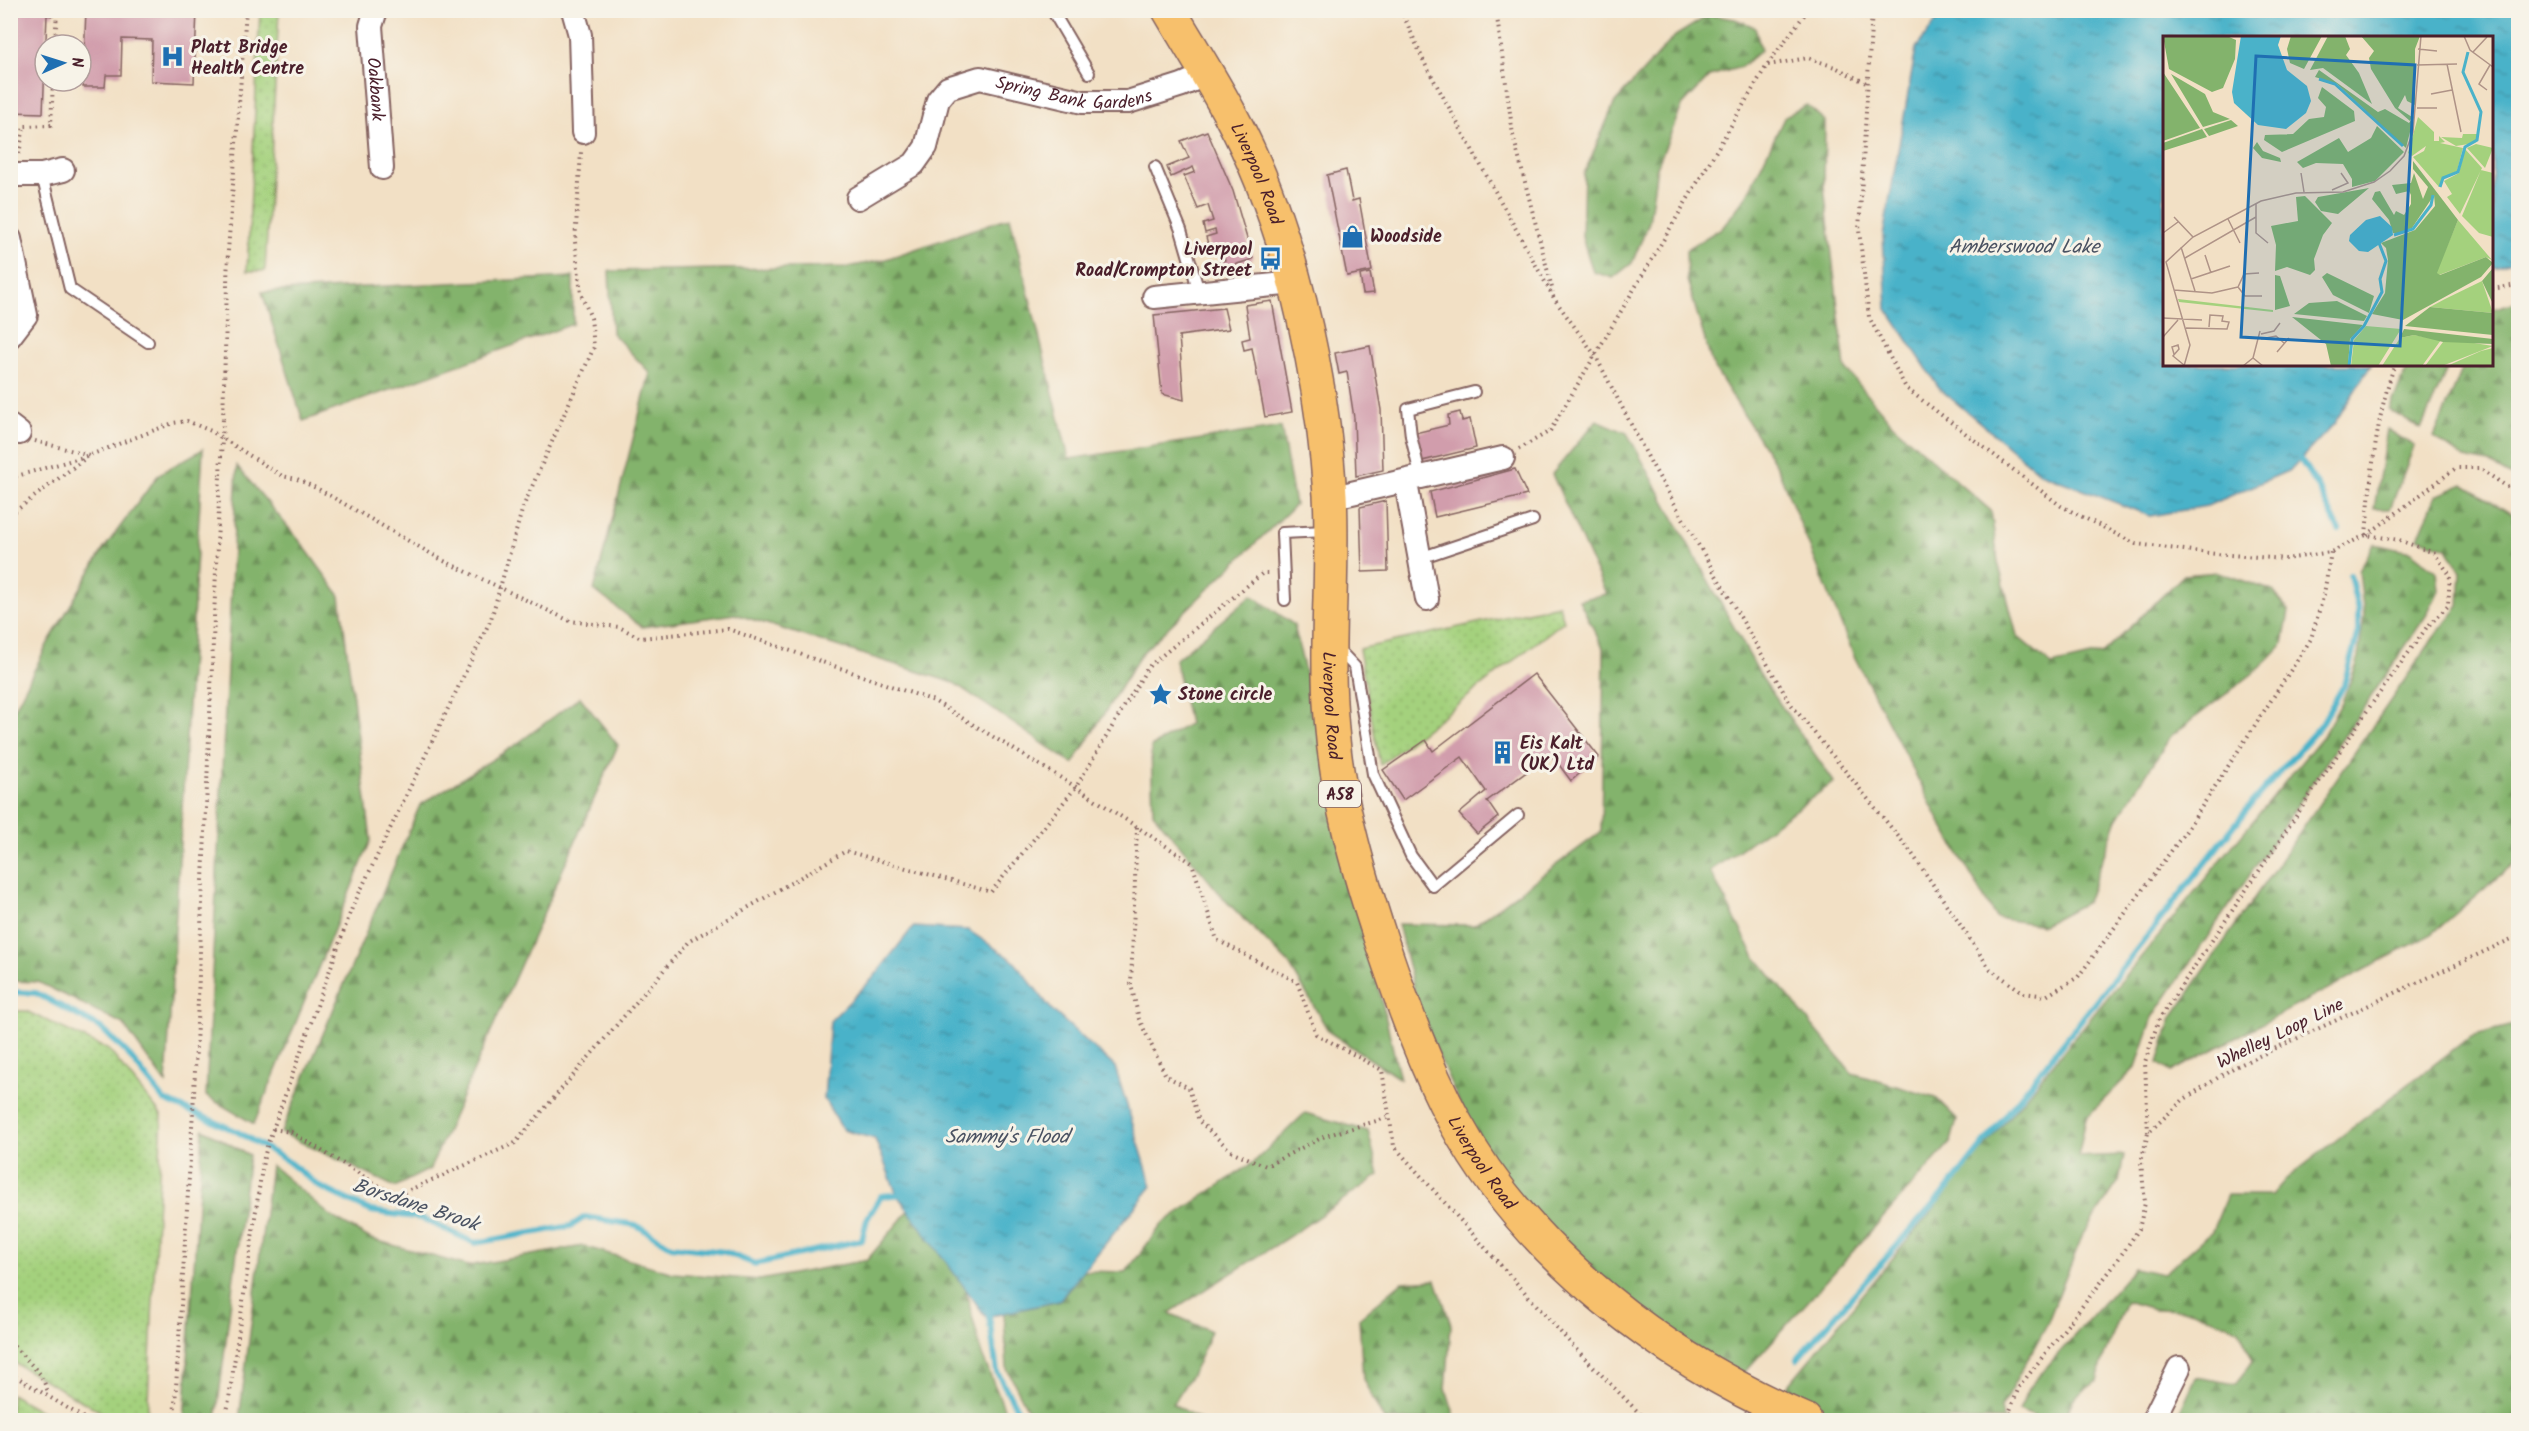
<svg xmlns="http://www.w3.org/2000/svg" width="2529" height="1431" font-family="Kalam,sans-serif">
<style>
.grass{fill:url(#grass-dots);stroke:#777854;stroke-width:1.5}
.forest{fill:url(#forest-firs);stroke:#66694c;stroke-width:1.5}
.water{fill:url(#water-ripples);stroke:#4a687a;stroke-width:1.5}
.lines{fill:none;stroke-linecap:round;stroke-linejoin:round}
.stream{stroke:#4ab2c9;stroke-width:6}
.building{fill:#d19dac}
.service-casing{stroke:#856361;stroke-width:14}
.minor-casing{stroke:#856361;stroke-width:26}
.primary-casing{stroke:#856361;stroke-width:36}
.path{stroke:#856361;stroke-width:4;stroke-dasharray:1.5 4.5;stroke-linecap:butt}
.service{stroke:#fff;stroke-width:10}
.minor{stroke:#fff;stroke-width:22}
.primary{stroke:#f7c06c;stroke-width:33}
.path-bridge{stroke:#856361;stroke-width:4;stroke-dasharray:1.5 4.5;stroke-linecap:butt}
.labels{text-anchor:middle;stroke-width:6;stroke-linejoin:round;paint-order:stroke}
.shield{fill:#f7f3e8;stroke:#7e5f64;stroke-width:1.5}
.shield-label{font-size:16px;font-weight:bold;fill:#4a1f2b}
.poi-label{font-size:18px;font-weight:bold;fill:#4a1f2b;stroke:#f7f3e8;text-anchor:start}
.street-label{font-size:18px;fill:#4a1f2b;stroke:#f7f3e8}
.water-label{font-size:20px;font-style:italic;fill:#4a5262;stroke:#f7f3e8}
.inset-river{fill:none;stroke:#4ab2c9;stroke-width:3}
.inset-road{fill:none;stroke:#af9387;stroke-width:1.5}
.view{fill:#1f6fb2;fill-opacity:0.15;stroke:#1f6fb2;stroke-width:3}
.inset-edge{fill:none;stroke:#4a1f2b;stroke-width:3}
</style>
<defs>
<pattern id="grass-dots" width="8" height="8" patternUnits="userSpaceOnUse" patternTransform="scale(1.5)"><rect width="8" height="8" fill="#a4d17d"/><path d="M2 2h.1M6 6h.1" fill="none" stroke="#8fb36c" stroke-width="1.8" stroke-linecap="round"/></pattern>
<pattern id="forest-firs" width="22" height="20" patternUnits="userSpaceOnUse" patternTransform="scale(1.5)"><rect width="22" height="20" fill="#83b36c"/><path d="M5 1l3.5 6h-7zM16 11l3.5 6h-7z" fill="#6d9159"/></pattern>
<pattern id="water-ripples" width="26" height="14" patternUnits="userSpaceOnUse" patternTransform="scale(1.5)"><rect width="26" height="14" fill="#4ab2c9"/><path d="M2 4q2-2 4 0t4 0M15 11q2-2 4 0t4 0" fill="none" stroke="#4090a3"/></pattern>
</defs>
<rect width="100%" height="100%" fill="#f7f3e8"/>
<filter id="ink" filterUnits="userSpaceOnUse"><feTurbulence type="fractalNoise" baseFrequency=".0167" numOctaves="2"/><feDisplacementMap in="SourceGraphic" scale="12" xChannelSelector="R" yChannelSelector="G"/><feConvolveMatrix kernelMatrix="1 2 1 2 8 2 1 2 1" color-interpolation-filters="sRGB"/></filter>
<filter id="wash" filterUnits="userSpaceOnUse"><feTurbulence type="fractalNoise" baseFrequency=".008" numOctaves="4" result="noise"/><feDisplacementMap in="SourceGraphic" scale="24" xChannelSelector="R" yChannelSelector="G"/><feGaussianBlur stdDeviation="1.35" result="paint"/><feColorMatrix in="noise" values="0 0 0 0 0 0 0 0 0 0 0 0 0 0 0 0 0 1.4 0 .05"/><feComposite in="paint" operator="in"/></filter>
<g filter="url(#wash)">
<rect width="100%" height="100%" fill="#f2e0c5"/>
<!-- grass -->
<g class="grass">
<path d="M260 11H279L265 271H247Z"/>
<path d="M1559 605 1564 621 1380 765 1359 649Z"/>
<path d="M11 1011H26L109 1050 162 1116 147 1420H115L11 1361Z"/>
<path d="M11 1394 57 1420H11Z"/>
</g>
<!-- forest -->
<g class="forest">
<path d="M1709 15 1735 19 1755 27 1761 50 1741 67 1710 76 1682 106 1657 167 1649 222 1632 263 1613 278 1593 272 1582 237 1584 174 1615 102 1675 36Z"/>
<path d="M1807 105 1825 121 1824 186 1845 368 1893 425 1991 511 1998 562 2017 636 2052 665 2103 653 2184 575 2218 572 2273 591 2289 611 2283 644 2260 668 2171 736 2117 819 2087 902 2043 925 1996 918 1939 820 1854 656 1778 469 1712 364 1687 280 1686 250 1723 227 1747 195 1785 116Z"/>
<path d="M1010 217 1069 459 1281 427 1295 505 1141 654 1073 764 954 683 735 614 642 627 594 590 650 373 612 333 609 271 848 267 883 260Z"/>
<path d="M573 277V324L303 421 262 292Z"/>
<path d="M2518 301V480L2489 463 2464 458 2434 437 2464 365 2492 364V309Z"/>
<path d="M2409 365H2449L2421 429 2389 410Z"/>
<path d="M1597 420 1627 433 1762 678 1834 782 1710 871 1754 955 1852 1073 1936 1098 1957 1119 1951 1142 1741 1376 1644 1315 1552 1244 1471 1130 1419 1010 1398 924 1474 925 1601 832 1604 650 1579 600 1606 594 1552 474Z"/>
<path d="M2387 429 2414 446 2390 509H2374Z"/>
<path d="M203 449 166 1084 123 1024 38 982 11 981V716L48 643 103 550 159 474Z"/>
<path d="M237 466 303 545 340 596 371 840 254 1124 206 1096Z"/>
<path d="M2463 484 2518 518V860L2432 934 2171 1072 2158 1063 2172 1017 2435 636 2459 606 2461 572 2447 548 2418 538 2436 496Z"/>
<path d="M2374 544 2411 552 2437 572 2439 590 2428 613 2153 1017 2136 1067 2086 1118 2078 1157 2124 1155 2119 1181 2083 1234 2047 1324 2001 1408 2003 1419 2006 1420H1858L1815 1409 1781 1394 2322 737 2342 702 2357 664 2364 616 2359 571Z"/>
<path d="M1252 595 1294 625 1400 1079 1329 1032 1289 964 1226 901 1153 813 1151 747 1189 724 1175 660Z"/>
<path d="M580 697 618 745 430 1169 395 1187 281 1133 420 805 514 746Z"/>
<path d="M2518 1024V1420H2176L2196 1377 2235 1384 2253 1361 2239 1329 2190 1310 2153 1309 2126 1301 2104 1356 2097 1381 2074 1398 2063 1420H2044L2018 1410 2029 1387 2134 1268 2163 1274 2212 1231 2227 1195H2272L2286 1179 2471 1036Z"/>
<path d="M1305 1113 1368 1131 1379 1175 1290 1236 1169 1313 1211 1331 1196 1367 1173 1404 1201 1420H1033L1007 1369 1004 1313 1059 1301 1084 1271 1126 1272 1163 1223 1254 1162Z"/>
<path d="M203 1129 249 1155 216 1420H184Z"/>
<path d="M271 1165 332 1217 371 1239 468 1266 583 1246 673 1273 760 1280 867 1260 909 1210 965 1287 982 1355 1009 1420H239Z"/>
<path d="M1436 1280 1451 1325 1446 1389 1456 1420H1384L1363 1379 1359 1318 1402 1282Z"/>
</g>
<!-- water -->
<g class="water">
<path d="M1944 11H2518V260L2492 268V38H2164V364L2371 365 2334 424 2290 470 2207 506 2150 516 2040 473 1940 389 1887 309 1883 236 1916 48Z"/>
<path d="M913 927 968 930 1014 961 1052 1010 1115 1067 1152 1186 1059 1301 986 1317 897 1195 875 1139 843 1130 824 1099 830 1021 873 978Z"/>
</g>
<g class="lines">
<!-- stream -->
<g class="stream">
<path d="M2300 459 2317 485 2339 530"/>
<path d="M10 992 36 993 101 1028 127 1053 164 1100 236 1131 286 1160 320 1187 371 1211 421 1218 475 1243 571 1226 585 1217 636 1225 671 1246 725 1252 755 1264 862 1240 867 1219 881 1196 905 1194"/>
<path d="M988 1309 997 1372 1023 1420"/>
<path d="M1797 1359 1955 1180 2253 802 2321 725 2344 685 2358 632V611L2350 575"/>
</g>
</g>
<g id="blocks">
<!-- building -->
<g class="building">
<path d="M10 10H53V16L47 15 43 113 10 112Z"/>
<path d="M86 10H197L194 83 151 81 152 40 122 39 121 75H106L105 87H83Z"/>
<path d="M1207 131 1233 191 1253 259 1221 269 1218 262 1225 260 1222 250 1211 254 1206 237 1216 234 1215 230 1205 233 1203 224 1213 221 1208 205 1198 209 1184 176 1195 172 1193 167 1171 177 1167 167 1189 158 1181 141Z"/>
<path d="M1346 170 1352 201 1359 199 1372 271 1347 276 1327 175Z"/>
<path d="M1370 273 1374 293 1363 294 1360 275Z"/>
<path d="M1272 301 1292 412 1265 417 1252 348 1244 350 1242 340 1250 338 1245 305Z"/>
<path d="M1224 308 1229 329 1179 336 1184 400 1162 394 1154 315Z"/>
<path d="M1370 346 1381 410 1383 470 1356 476 1354 418 1347 372 1339 374 1335 353Z"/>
<path d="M1460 412 1462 421 1470 419 1476 448 1422 461 1415 433 1449 425 1448 415Z"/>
<path d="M1515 469 1527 495 1435 517 1430 492Z"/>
<path d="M1386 501 1388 571 1362 572 1360 507Z"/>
<path d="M1534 674 1599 757 1571 781 1551 754 1487 801 1498 817 1477 834 1459 814 1486 791 1462 757 1403 800 1383 770 1426 740 1433 751Z"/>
</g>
</g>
</g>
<g filter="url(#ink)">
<use href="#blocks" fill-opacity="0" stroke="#856361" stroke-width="1.5"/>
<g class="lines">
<defs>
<g id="service">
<path d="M1052 10 1089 73"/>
<path d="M1155 167 1181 230 1199 292"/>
<path d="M42 175 70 289 148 342"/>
<path d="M1421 479 1411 436 1408 409 1474 392"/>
<path d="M1420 558 1533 520"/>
<path d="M1285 600 1282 533 1326 531"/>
<path d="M1336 647 1355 667 1373 774 1411 856 1433 886 1518 815"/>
</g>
<g id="minor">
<path id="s1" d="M376 10 371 26 382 168"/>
<path d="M573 10 580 35 583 132"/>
<path d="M10 175H42L63 170"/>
<path id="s2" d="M858 198 914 164 926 147 938 100 948 88 980 78 1083 102H1128L1182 85 1207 74"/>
<path d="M10 239 26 315 10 336"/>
<path d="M1154 297 1294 283"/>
<path d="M10 426 19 433"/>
<path d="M1406 483 1427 599"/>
<path d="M1330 498 1503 458"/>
<path d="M2153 1420 2179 1368"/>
</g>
<g id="primary">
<path id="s3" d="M1169 10C1190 46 1212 80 1231 116 1271 189 1296 276 1312 357 1321 403 1327 449 1330 495 1334 569 1325 643 1331 717 1336 794 1357 867 1381 940 1402 1002 1424 1065 1455 1122 1529 1258 1666 1360 1805 1420"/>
</g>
</defs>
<!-- service casing -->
<use href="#service" class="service-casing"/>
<!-- minor casing -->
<use href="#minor" class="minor-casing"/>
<!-- primary casing -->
<use href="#primary" class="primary-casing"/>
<!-- path -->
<g class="path">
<path d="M1401 10 1425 64 1555 300 1595 355 1651 463 1790 703 1911 852 1990 969 2024 993 2046 996 2078 977 2186 831 2311 639 2324 594 2331 552"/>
<path d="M1496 10 1513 135 1553 292"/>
<path d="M1872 10 1859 230 1869 317 1906 388 2061 506 2136 544 2216 554 2286 559 2331 552 2366 535 2399 540 2434 553 2450 575 2448 606 2427 627 2371 705 2159 1019 2145 1062 2148 1133"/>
<path d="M55 45 57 10"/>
<path d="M1768 65 1808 58 1835 67 1866 83"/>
<path d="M19 154 24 126 51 125 53 81"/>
<path d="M2492 289 2518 285"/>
<path d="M223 419 228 251 246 10"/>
<path d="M35 441 89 455"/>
<path d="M1519 449 1550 431 1767 65 1808 10"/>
<path d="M10 478 90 455 173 423 187 421 211 431 282 476 297 479 320 490 442 560 570 621 619 627 641 638 728 629 934 701 1076 787 1192 863 1217 940 1297 982 1316 1034 1382 1070 1394 1146 1573 1346 1646 1420"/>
<path d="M10 515 87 457"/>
<path d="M2366 535C2371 477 2375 420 2395 364"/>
<path d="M2367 535 2456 468H2479L2518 494"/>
<path d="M1137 827 1131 984 1139 1019 1166 1076 1189 1088 1199 1121 1231 1151 1266 1166 1325 1136 1390 1117"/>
<path d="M273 1129 291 1132 396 1196 515 1143 688 942 846 851 991 892 1076 787 1148 667 1263 573H1271"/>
<path d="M10 1342 41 1375 49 1394"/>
<path d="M10 1373 87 1420"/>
<path d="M174 1420 194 1094 220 475"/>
<path d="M226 1420 263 1161 268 1143 352 908 491 619 523 507 594 347 591 318 581 294 575 242 581 152"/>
<path d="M2028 1420 2009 1413 2019 1387 2113 1267 2139 1229 2145 1203 2141 1162 2148 1133 2183 1100 2233 1068 2518 936"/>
</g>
<!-- service -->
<use href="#service" class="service"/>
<!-- minor -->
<use href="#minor" class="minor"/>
<!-- primary -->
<use href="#primary" class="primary"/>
<!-- path-bridge -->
<path class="path-bridge" d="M220 475 223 419"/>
</g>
</g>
<!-- icons -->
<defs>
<symbol id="hospital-bare" viewBox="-9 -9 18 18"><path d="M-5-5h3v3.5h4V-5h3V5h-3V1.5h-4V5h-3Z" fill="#1f6fb2" stroke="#f7f3e8" stroke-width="2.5" paint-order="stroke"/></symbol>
<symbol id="shop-bare" viewBox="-9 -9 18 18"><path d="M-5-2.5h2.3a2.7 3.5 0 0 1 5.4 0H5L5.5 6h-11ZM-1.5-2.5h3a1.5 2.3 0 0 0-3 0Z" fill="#1f6fb2" stroke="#f7f3e8" stroke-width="2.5" paint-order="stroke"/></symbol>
<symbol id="bus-bare" viewBox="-9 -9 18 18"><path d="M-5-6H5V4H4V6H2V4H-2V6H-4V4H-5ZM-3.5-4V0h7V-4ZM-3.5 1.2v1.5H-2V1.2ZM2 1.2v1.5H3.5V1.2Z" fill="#1f6fb2" stroke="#f7f3e8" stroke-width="2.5" paint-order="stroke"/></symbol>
<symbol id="sight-bare" viewBox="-9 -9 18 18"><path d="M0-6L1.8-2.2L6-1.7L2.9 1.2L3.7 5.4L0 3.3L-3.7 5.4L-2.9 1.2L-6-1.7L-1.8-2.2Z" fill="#1f6fb2" stroke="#f7f3e8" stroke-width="2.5" paint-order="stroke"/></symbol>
<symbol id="building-bare" viewBox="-9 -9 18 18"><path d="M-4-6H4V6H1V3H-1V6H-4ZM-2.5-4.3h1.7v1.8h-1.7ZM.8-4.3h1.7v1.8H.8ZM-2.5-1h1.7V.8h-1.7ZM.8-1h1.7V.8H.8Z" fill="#1f6fb2" stroke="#f7f3e8" stroke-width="2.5" paint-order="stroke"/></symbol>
</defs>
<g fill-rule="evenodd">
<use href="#hospital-bare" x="156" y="40" width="33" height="33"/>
<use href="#shop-bare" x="1336" y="220" width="33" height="33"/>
<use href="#bus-bare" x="1254" y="242" width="33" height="33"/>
<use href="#sight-bare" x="1144" y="678" width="33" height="33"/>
<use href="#building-bare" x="1486" y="736" width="33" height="33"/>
</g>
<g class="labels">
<!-- shield labels -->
<rect class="shield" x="1319" y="781" width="42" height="26" rx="4.5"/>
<g class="shield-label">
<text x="1340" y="800">A58</text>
</g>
<!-- poi labels -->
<g class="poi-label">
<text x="191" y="53">Platt Bridge<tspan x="191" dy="21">Health Centre</tspan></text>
<text x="1370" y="242">Woodside</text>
<text x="1252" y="255" text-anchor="end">Liverpool<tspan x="1252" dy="21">Road/Crompton Street</tspan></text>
<text x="1178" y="700">Stone circle</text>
<text x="1520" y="749">Eis Kalt<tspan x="1520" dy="21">(UK) Ltd</tspan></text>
</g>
<!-- street labels -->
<g class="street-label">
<text dy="6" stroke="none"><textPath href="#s2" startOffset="280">Spring Bank Gardens</textPath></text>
<text dy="6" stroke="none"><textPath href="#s1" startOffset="80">Oakbank</textPath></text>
<text dy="6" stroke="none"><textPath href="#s3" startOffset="186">Liverpool Road</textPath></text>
<text dy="6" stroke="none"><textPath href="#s3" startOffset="728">Liverpool Road</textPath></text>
<text transform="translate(2280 1033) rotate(-26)" y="6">Whelley Loop Line</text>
<text dy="6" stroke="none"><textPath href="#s3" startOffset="1214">Liverpool Road</textPath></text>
</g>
<!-- water labels -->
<g class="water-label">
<text x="2024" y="253">Amberswood Lake</text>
<text x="1007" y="1143">Sammy's Flood</text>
<text transform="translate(416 1204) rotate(18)" y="7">Borsdane Brook</text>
</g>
</g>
<!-- overview -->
<g transform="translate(2163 36)">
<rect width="330" height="330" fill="#f2e0c5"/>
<path d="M255 81 271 96V105H276V100L282 106 277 107 300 112 294 135 280 142 276 151 250 121 261 115 263 110 249 120 245 117ZM300 98H315L312 107 293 110 278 101 299 102ZM313 108 330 112 322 132 304 112ZM302 113 319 132 297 178 284 161 289 158 281 145 296 137ZM318 134 330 137V201L316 197 299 180ZM295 184 329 224 323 221 276 239 273 237ZM319 245 330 277 267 271 282 263ZM15 263 110 274V276L16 266ZM203 290 238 293 215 330H188L191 304ZM251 299 278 304 259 330H219L237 302ZM292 304 330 310 279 330H262L280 306ZM330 312V330H284L318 315Z" fill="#a4d17d"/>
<path d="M0 0H64L73 4 72 23 60 52 49 56 6 33ZM128 0H159L141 33 127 27 124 13ZM165 0H182L187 13 183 19 196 37 209 68 160 32 147 34ZM198 0H257L252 13V69L244 65 242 59 235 72 249 81 247 85 232 72 208 33 206 22 211 15ZM156 34 215 76 222 73 246 87 251 80 243 112 174 48 152 41ZM0 36 37 92 0 105ZM8 38 42 58 50 76 67 83 40 91ZM159 51 191 75 192 85 119 116 101 104 102 99 130 98 146 83 161 81 163 71 155 62ZM68 84 75 90 46 100 41 93ZM214 90 241 116 212 145 189 151V143L180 128 153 127 140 132 134 126 176 102 185 116 208 102ZM39 93 44 101 0 115V107ZM94 106 100 115 117 122 118 126 99 122 90 112ZM250 125 295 184 274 237 277 239 323 221 330 227 318 241 240 284 209 278 222 257 225 224 223 212 218 207 252 194 272 170 271 159 249 192 236 197H230L226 184 209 163 212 156 217 155 231 179 233 175 241 179 248 168V159L246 155 233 158 229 149 248 147 251 137 260 163 265 151 250 133ZM206 152 175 178 158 175 152 166 155 161ZM142 160 169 187 160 199 151 223 152 234 147 239 124 231 112 235 113 209 108 190 135 185 133 161ZM330 232V268L319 245ZM164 237 211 260 206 277 170 259 159 241ZM112 239 117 240 127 270 112 274ZM174 265 204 280 201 285 131 278 146 267ZM267 271 330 277V299L242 290ZM129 281 200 289 187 303 185 330H168L163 308ZM241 293 330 303V308L280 306 251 299 237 302Z" fill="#83b36c"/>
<path d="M78 0H118L115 9 124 34 144 50 148 65 143 77 123 93 95 89 71 67 69 56ZM217 180 229 191 230 199 205 216 196 215 186 205 187 199 203 184Z" fill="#4ab2c9"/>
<path class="inset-river" d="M156 43 172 48 240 110M277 151 280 142 295 136 302 111 314 104 318 76 300 36 305 16M231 199 250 193 268 169 270 159M186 330 189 303 201 290 219 256 217 243 223 225 216 207"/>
<path class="inset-road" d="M301 0 307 14 330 31M255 13 274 15M310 16 324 1M284 28 298 96M254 29 294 28M324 54 316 48 327 29M268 58 289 54M254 72H274M138 137 141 156M169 154 185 147 178 137M93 168V197L105 207M11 181 30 201M65 183 77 207M0 197 15 186M18 211 32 255M42 219 48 237M22 222 93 181M28 243 67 230M75 251 81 238 96 237M75 251 82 260H99M11 254 49 257 75 251M0 282 39 284M23 292 64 293 66 286 59 285 60 280 47 279 46 291M98 298 111 295 117 287M0 301 15 284M98 303 113 300 121 307M114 316 126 302M11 318 9 311 15 309 16 313 10 320 21 329M90 322 97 295M21 330 27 309 3 226 30 201 98 165 133 157 180 156 211 146 227 135 241 120 250 96 258 0M80 330 90 322 100 330"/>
<path class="view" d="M93 20 252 29 237 310 78 301Z"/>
<rect width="330" height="330" class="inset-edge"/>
</g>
<!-- margin -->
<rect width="2529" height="1431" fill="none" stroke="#f7f3e8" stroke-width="36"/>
<!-- north arrow -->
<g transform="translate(63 63) rotate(87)"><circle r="28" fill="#f7f3e8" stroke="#b29e9c" stroke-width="1.5"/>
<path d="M0-4.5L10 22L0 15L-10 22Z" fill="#1f6fb2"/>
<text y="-9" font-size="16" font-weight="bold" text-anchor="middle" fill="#4a1f2b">N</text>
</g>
</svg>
